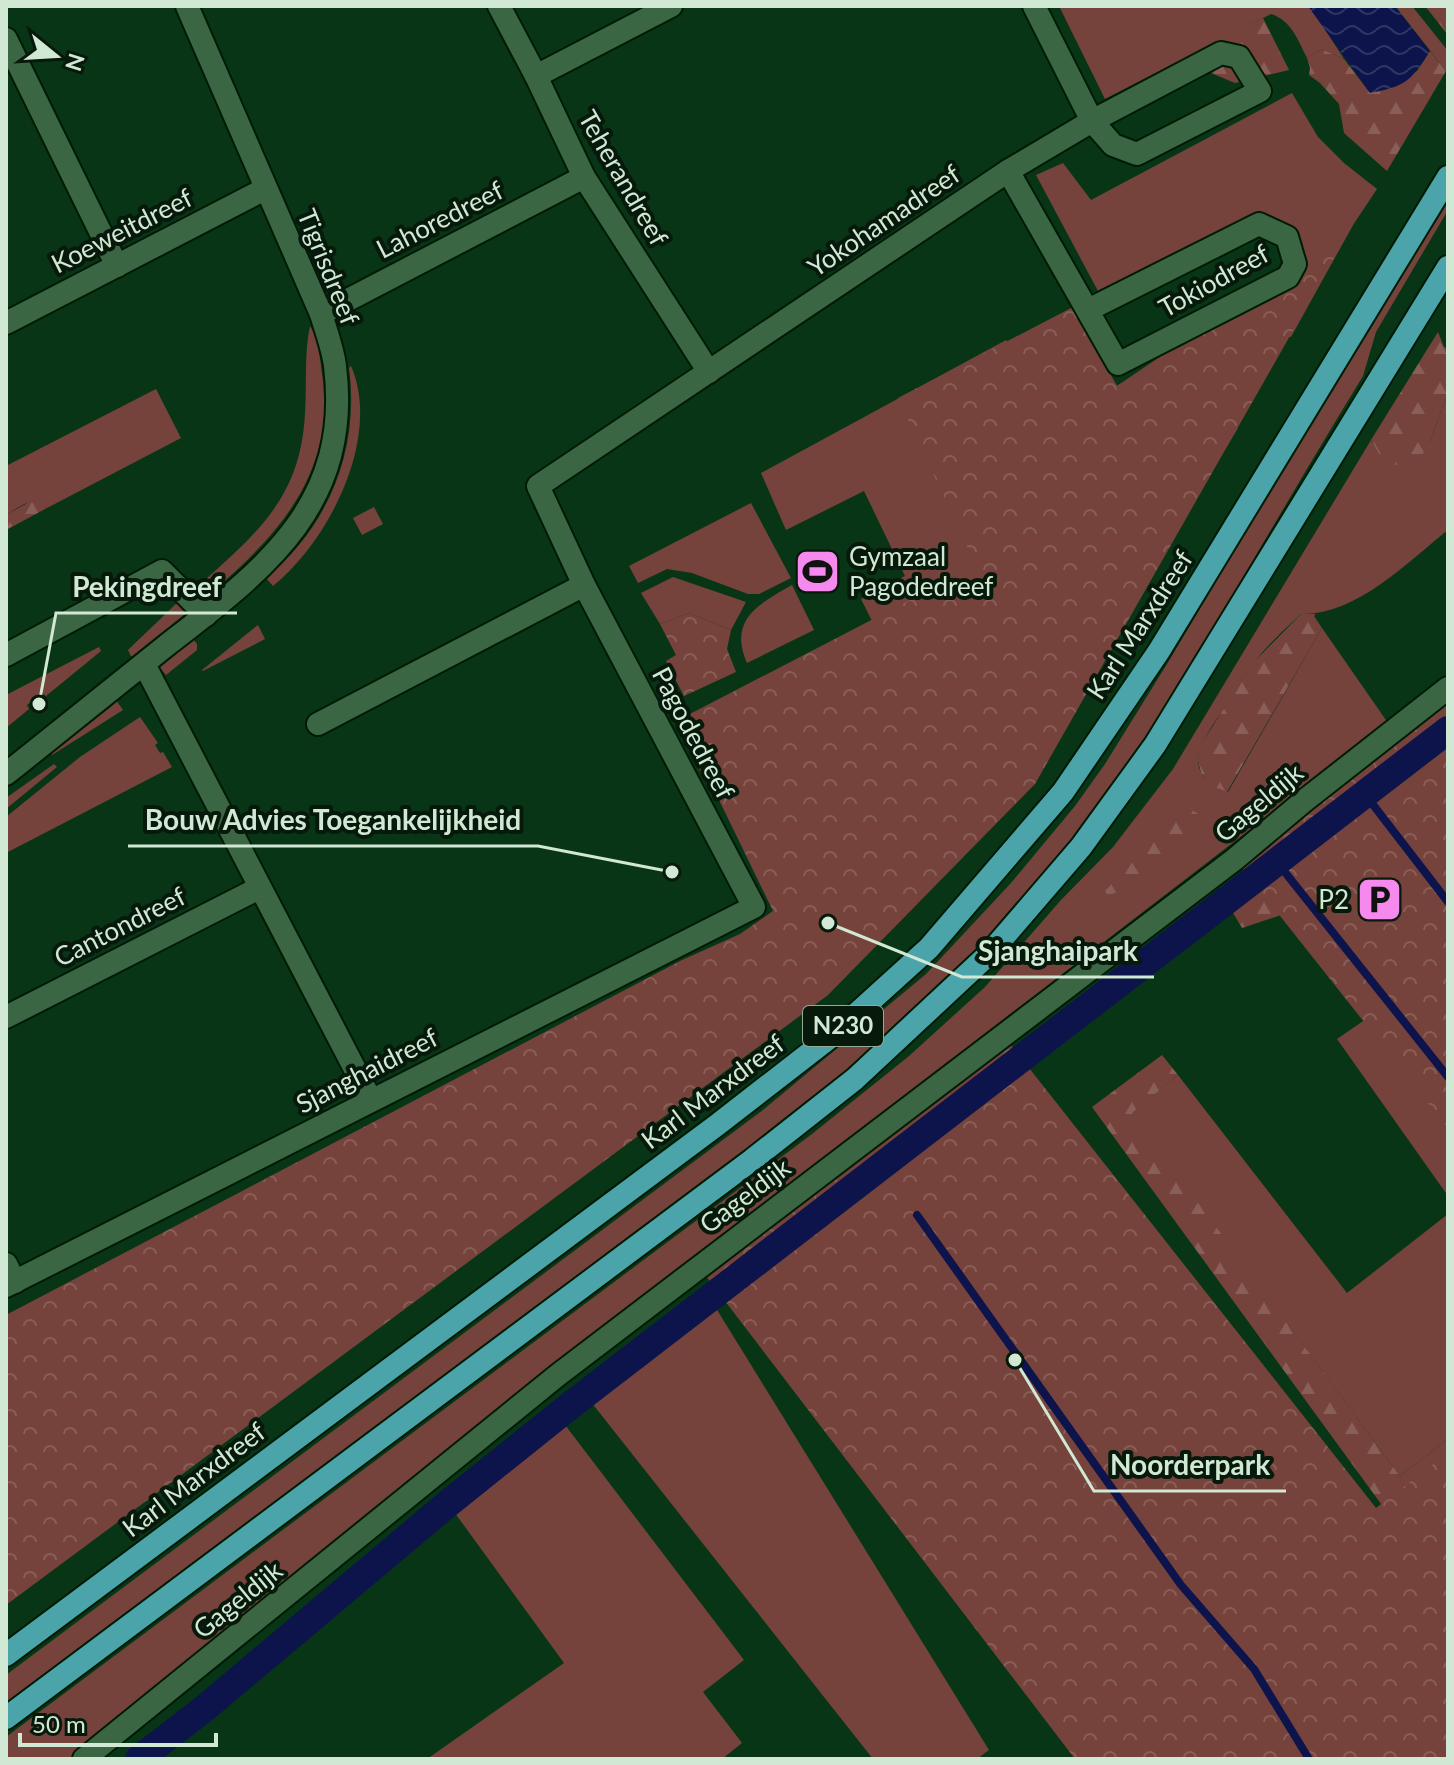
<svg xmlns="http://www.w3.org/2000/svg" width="1454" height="1765" font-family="Lato,sans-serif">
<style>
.grass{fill:#76433c}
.forest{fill:url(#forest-firs)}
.park{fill:url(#park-crowns)}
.water{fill:url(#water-waves)}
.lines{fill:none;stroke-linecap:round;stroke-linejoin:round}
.stream{stroke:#0c144b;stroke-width:8}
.canal{stroke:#0c144b;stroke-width:28}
.minor-casing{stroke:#001b05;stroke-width:26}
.trunk-casing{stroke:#001b05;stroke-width:26}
.minor{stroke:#3b6644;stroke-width:22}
.trunk{stroke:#4aa4aa;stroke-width:22}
.labels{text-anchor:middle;stroke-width:8;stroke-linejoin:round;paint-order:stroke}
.shield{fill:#07190b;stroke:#94aa98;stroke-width:2}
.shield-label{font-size:24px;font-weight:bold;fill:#d1e8d4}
.street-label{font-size:26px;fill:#d1e8d4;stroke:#07190b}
.poi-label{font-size:26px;fill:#d1e8d4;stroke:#07190b;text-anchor:start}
.leader{fill:none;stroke:#d1e8d4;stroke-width:3}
.callout-dot{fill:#d1e8d4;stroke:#07190b;stroke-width:3}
.callout-label{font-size:28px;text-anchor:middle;font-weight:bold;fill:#d1e8d4;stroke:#07190b;stroke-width:8;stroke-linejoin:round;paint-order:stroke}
</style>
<defs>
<pattern id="forest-firs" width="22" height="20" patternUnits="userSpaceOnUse" patternTransform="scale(2)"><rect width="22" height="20" fill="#76433c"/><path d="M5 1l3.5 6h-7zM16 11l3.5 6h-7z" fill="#885e57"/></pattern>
<pattern id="park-crowns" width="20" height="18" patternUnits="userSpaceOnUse" patternTransform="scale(2)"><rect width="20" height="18" fill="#76433c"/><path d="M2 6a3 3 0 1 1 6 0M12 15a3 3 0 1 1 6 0" fill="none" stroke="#885e57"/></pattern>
<pattern id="water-waves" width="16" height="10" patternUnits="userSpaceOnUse" patternTransform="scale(2)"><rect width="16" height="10" fill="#0c144b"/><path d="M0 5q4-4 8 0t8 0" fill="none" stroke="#2e3664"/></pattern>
</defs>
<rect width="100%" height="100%" fill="#093517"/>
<!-- grass -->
<g class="grass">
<path d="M1059 6H1310L1344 59 1322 49 1307 58C1298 40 1291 20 1271 14L1105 99Z"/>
<path d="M1395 6H1412L1448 51 1446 71Z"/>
<path d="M1292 93 1318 137 1344 163 1377 189 1353 225 1291 337C1285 336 1279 335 1273 338 1262 342 1253 354 1244 362 1221 383 1196 411 1238 428L1090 674C1060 692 1035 717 1012 743 1003 752 997 764 988 772 954 802 848 850 922 898L837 969 826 962 793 927 824 884 826 865 817 843 773 795 753 784 702 778 689 738 698 731 690 714 770 677C817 699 815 682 859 675 876 672 891 684 908 682 939 678 977 644 977 611 977 601 972 590 970 580L958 575 872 621 861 599 905 576 864 491 786 530 761 473 1006 340 1096 505 1002 557 996 567C1005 587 1032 603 1050 615 1060 602 1072 590 1081 576 1088 566 1091 552 1098 543 1108 530 1125 523 1134 508 1161 465 1137 425 1116 386L1265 309C1272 304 1281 300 1287 295 1326 259 1293 208 1242 219L1098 291 1036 175 1063 163 1091 200Z"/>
<path d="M1448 191V210L1376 332 1363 376C1322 443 1282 511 1242 579 1179 687 1114 795 1032 890 955 979 865 1053 780 1134L6 1708V1675L763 1110 926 974 1011 883 1075 806 1105 764 1167 664Z"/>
<path d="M310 326C318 338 320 358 322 373 336 467 285 528 219 586L207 578C263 528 301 493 305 413 307 385 304 353 310 326Z"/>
<path d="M351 366C382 437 329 541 273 586L266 578C329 526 360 449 349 368Z"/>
<path d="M156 389 181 438 47 508C33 494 20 507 6 515V466Z"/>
<path d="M1447 395 1448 530C1406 563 1357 615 1301 614 1285 629 1267 645 1254 663 1245 674 1239 687 1231 699 1210 730 1171 772 1228 792L1322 628 1388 723 486 1418 221 1639 69 1759H6V1737L812 1134 909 1056 985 987 1061 900 1113 847 1173 769 1371 440 1379 454 1430 442Z"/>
<path d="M751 503 791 578 759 594H748L692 573 667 569 638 583 629 566Z"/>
<path d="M374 507 383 524 362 535 353 518Z"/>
<path d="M673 577 746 602 731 630 689 613 660 624 641 593Z"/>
<path d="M792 585 814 630 747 663C728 619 759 604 792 585Z"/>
<path d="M179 601 186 613 133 656H131L128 650Z"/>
<path d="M258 625 265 639 203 671 202 670Z"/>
<path d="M192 638 197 644V650L166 675 158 666Z"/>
<path d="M99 647 101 651 46 696 42 693 27 705 29 709 6 728V695Z"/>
<path d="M116 700 123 710 52 755V752Z"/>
<path d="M140 717 158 743 155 745 160 753 163 752 172 767 6 853V817L80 757Z"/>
<path d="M54 764 57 767 6 809V798Z"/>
<path d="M1369 1017 1448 1122V1196L1337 1039Z"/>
<path d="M1178 1075 1347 1293 1448 1214V1439L1400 1476 1131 1113Z"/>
<path d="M700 1295 714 1305 989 1750 977 1759H873L580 1388Z"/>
<path d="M556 1413 744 1660 703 1692 742 1743 722 1759H427L564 1663 444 1498Z"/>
</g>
<!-- forest -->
<g class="forest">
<path d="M1425 6H1448V35Z"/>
<path d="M1263 18 1289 70 1235 83 1180 60Z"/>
<path d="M1322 49 1344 59 1370 93 1417 71 1430 51 1446 71 1387 171 1344 133 1339 104 1320 83 1309 75 1310 68 1307 58Z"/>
<path d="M1438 332 1444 347 1448 349V392L1430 442 1422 455 1407 464 1392 465 1379 454 1371 440Z"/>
<path d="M31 501 41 502 47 508 6 530V515Z"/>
<path d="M1301 614H1316L1314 616 1322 628 1227 792 1210 785 1201 773 1198 760 1200 746 1253 663Z"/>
<path d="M1183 804 1201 816C1199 826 1198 838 1191 846 1172 864 1132 886 1108 896L1105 891 1133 862 1164 819Z"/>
<path d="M1274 853 1290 912 1242 928 1222 894Z"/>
<path d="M1162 1055 1178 1075 1132 1113 1400 1476 1448 1439V1477L1392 1519 1092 1107Z"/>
</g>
<!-- park -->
<g class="park">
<path d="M1353 225 1035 784 828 995 6 1605V1315L682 960 740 934 773 911 689 738 698 731 690 714 958 575 978 570 898 398 1073 307 1117 386Z"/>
<path d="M689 613 731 630 727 649 736 672 684 696 666 661 676 655 660 624Z"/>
<path d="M1448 688V1128L1235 859Z"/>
<path d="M1003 1035 1376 1508 1448 1453V1759H1075L699 1267Z"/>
</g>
<!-- water -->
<path class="water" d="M1308 6H1395L1430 51C1410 82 1406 86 1370 93Z"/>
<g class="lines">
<!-- stream -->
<g class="stream">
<path d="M1364 793 1448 902"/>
<path d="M1276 861 1448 1077"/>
<path d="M917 1215 1181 1585 1254 1669 1309 1759"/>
</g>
<!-- canal -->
<path class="canal" d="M139 1759 205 1708 445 1506 571 1405 1448 730"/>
<defs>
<g id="minor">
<path d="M499 6 536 76 584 177 709 372"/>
<path d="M6 39 117 266"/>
<path d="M536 76 671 6"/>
<path d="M1008 171 1118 364 1288 277 1295 264 1287 237 1259 224 1088 310"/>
<path d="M321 314 584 177"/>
<path d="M6 323 265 189"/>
<path d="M6 655 162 571 206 615"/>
<path d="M144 664 371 1100"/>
<path d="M318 724 584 585"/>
<path d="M6 774C60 731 113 688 167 645 265 569 352 505 335 366 333 349 326 331 321 314L187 6"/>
<path d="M6 1017 259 888"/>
<path d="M6 1264 15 1282"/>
<path d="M6 1286 754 907 584 585 538 486 1008 171 1092 121 1221 53 1239 57 1260 91 1137 154 1113 145 1092 121 1034 6"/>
<path d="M84 1759 558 1375 1235 859 1304 801 1448 688"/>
</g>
<g id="trunk">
<path d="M6 1655 717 1125 833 1035 929 948 1063 792 1159 651 1448 177"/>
<path d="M6 1718 752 1160 855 1079 989 954 1081 847 1155 745 1448 267"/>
</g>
</defs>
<!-- minor casing -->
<use href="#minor" class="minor-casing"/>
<!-- trunk casing -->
<use href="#trunk" class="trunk-casing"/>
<!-- minor -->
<use href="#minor" class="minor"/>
<!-- trunk -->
<use href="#trunk" class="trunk"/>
</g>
<!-- icons -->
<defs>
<symbol id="stadium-square" viewBox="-11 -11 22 22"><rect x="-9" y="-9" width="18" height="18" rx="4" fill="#f589ee" stroke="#07190b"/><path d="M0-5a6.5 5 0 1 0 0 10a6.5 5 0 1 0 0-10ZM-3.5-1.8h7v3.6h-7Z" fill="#111"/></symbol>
<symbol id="parking-square" viewBox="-11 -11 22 22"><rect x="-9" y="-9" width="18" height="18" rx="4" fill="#f589ee" stroke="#07190b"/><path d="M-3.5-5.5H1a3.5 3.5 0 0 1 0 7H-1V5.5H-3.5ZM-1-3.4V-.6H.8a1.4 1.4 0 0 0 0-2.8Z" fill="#111"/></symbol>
</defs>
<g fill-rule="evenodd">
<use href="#stadium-square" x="792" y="546" width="51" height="51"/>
<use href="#parking-square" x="1354" y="874" width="51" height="51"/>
</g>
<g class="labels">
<!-- shield labels -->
<rect class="shield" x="803" y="1006" width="80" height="40" rx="6"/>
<g class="shield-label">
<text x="843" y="1034">N230</text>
</g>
<!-- street labels -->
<g class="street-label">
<text transform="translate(623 178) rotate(60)" y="9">Teherandreef</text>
<text transform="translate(440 220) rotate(-27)" y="9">Lahoredreef</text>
<text transform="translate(884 221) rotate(-34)" y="9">Yokohamadreef</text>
<text transform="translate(122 231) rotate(-27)" y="9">Koeweitdreef</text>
<text transform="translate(328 267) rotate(68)" y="9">Tigrisdreef</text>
<text transform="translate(1214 281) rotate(-29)" y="9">Tokiodreef</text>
<text transform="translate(1140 625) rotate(-57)" y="9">Karl Marxdreef</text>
<text transform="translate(693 733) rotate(62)" y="9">Pagodedreef</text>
<text transform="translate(1259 803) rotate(-40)" y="9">Gageldijk</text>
<text transform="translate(120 927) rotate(-27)" y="9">Cantondreef</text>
<text transform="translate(367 1071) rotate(-27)" y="9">Sjanghaidreef</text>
<text transform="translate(713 1092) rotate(-37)" y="9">Karl Marxdreef</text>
<text transform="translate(745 1196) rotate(-37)" y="9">Gageldijk</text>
<text transform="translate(194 1480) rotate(-37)" y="9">Karl Marxdreef</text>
<text transform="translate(238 1600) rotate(-39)" y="9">Gageldijk</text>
</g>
<!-- poi labels -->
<g class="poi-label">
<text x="849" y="566">Gymzaal<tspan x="849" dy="30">Pagodedreef</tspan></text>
<text x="1349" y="909" text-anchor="end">P2</text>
</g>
</g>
<!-- callouts -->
<path class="leader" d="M39 704L56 613H237M672 872L538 846H128M828 923L962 977H1154M1015 1360L1094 1491H1286"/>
<g class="callout-dot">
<circle cx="39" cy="704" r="8"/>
<circle cx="672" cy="872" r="8"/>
<circle cx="828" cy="923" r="8"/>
<circle cx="1015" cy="1360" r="8"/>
</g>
<g class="callout-label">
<text x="147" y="597">Pekingdreef</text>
<text x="333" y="830">Bouw Advies Toegankelijkheid</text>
<text x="1058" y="961">Sjanghaipark</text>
<text x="1190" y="1475">Noorderpark</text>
</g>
<!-- border -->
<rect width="1454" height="1765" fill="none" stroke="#d1e8d4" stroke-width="16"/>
<!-- north arrow -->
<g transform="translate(56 56) rotate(108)" stroke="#07190b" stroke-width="6" paint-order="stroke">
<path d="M0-6L14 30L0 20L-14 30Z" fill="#d1e8d4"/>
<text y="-12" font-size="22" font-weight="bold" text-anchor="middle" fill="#d1e8d4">N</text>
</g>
<!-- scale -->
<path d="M20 1733v12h196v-12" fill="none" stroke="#d1e8d4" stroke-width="4"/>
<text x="32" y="1733" font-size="24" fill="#d1e8d4" stroke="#07190b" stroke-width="6" paint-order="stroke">50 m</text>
</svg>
